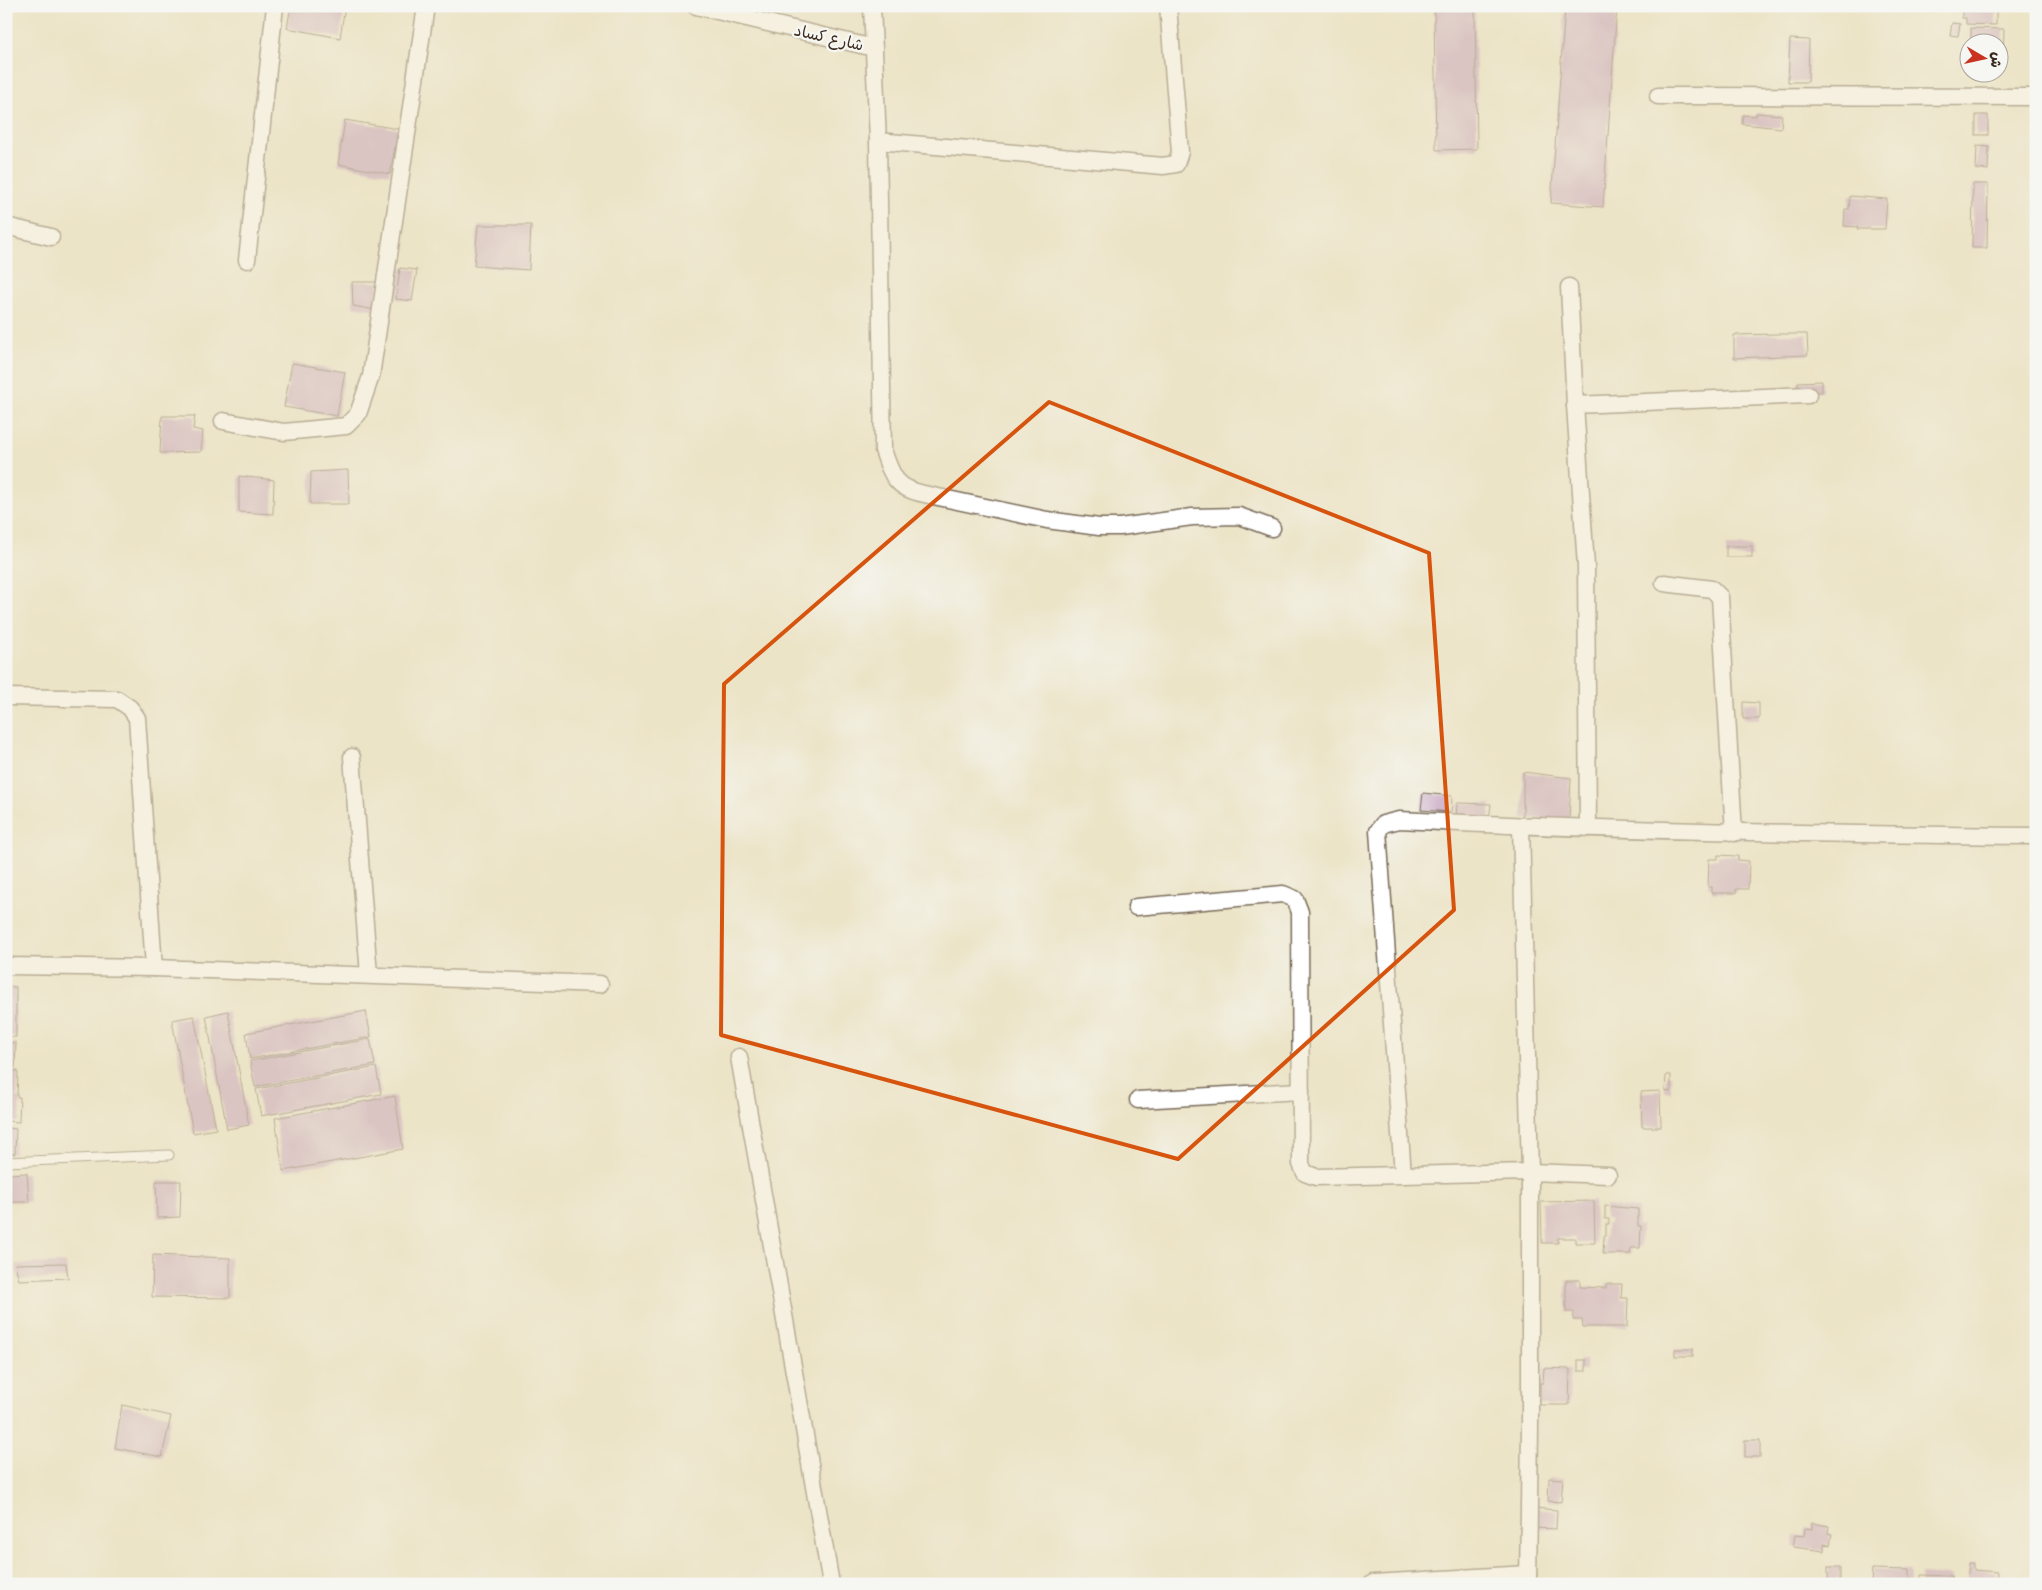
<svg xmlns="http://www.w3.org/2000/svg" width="2042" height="1590" font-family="Itim,'Playpen Sans Arabic',sans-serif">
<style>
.building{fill:#c49fbe}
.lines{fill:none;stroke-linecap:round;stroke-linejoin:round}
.lane-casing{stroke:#796b59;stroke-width:11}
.street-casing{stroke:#796b59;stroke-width:19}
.lane{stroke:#fff;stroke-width:9}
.street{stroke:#fff;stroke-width:16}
.marked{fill:none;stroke:#d7540e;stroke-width:4;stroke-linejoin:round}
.labels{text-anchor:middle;stroke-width:4.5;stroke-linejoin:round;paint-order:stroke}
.street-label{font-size:16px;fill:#3b2a1e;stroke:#f6f6f2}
</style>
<rect width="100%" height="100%" fill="#f6f6f2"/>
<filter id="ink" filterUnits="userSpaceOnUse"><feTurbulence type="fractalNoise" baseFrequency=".02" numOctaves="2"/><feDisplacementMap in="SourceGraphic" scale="10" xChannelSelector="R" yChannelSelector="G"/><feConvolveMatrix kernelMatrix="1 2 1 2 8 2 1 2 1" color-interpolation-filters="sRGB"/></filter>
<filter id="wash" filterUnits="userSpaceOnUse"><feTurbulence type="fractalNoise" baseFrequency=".0096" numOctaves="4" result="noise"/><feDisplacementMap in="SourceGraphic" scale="20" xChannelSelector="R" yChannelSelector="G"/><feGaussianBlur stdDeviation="1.12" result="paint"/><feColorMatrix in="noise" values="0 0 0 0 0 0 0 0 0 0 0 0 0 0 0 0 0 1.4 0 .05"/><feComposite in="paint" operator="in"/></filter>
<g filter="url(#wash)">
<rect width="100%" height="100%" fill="#ece4c7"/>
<g id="blocks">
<!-- building -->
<g class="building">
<path d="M291 6H345L340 38 287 28Z"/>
<path d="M1434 6H1475L1477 149 1436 150Z"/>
<path d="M1565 6H1617L1603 207 1551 203Z"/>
<path d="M1962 6H1996V25L1966 24V18H1962Z"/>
<path d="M1952 23 1960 24 1958 36 1950 35Z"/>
<path d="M1971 28 2004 29 2003 58H2000V42H1971Z"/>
<path d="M1790 39 1809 40 1808 82H1788Z"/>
<path d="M1756 113 1782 115 1781 128 1742 124 1743 115 1756 116Z"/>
<rect x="1976" y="115" width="12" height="20"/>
<path d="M345 120 398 129 390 174 338 164Z"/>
<path d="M1977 146 1989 147 1988 170 1976 169Z"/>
<path d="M1973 184H1988L1987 248H1972Z"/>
<path d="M1850 196 1887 199 1885 229H1857L1858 227 1844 226 1845 209H1849Z"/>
<path d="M478 225H531L529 270 474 266Z"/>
<path d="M400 268 417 270 412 301 396 299Z"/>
<path d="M352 282H379L375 310 353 306Z"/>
<path d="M1776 334H1807L1808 355 1734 358V335Z"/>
<path d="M292 363 345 372 337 416 284 407Z"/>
<path d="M1822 381V392H1798V382Z"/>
<path d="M162 416H195L193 429 203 431 201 452 160 453Z"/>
<path d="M348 470 349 504H310L311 472Z"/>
<path d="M239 476 274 480 273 514 239 512Z"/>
<rect x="1726" y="546" width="26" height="11"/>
<path d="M1743 702 1759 703V719H1743Z"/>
<path d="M1523 772 1571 778 1569 820 1523 818Z"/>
<path d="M1423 793 1452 796 1451 812 1421 810Z"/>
<path d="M1457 803 1491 804 1489 820 1456 818Z"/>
<path d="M1718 855 1738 856V860L1749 861 1748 889H1736V893H1712V887H1708L1709 859H1718Z"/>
<rect x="6" y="987" width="10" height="50"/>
<path d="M228 1011 249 1125 227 1129 206 1016Z"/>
<path d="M366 1011 371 1037 250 1059 246 1033Z"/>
<path d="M194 1016 216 1129 193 1133 172 1020Z"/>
<path d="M370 1039 375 1065 255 1087 250 1061Z"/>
<path d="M6 1043H16L15 1068H6Z"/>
<path d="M376 1067 381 1094 261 1116 256 1089Z"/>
<path d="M6 1071H18L17 1097H20L19 1122 6 1121Z"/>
<path d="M1666 1075H1671V1092L1665 1091Z"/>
<path d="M1660 1091 1661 1127H1642L1641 1092Z"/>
<path d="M395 1096 403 1149 283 1171 275 1118Z"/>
<path d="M6 1128 16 1129 15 1154 6 1153Z"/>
<path d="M27 1173 29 1202H6V1174Z"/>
<path d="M156 1181H181L180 1217 157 1218Z"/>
<path d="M1594 1201 1595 1243H1575V1238H1558V1243H1542L1541 1202Z"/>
<path d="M1605 1206 1638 1209V1226H1641L1640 1248H1630L1631 1254H1603L1604 1236 1606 1235V1224H1609V1219H1605Z"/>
<path d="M153 1255 230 1258V1298L152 1297Z"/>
<path d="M66 1263 68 1278 19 1280 15 1264Z"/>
<path d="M1566 1280H1580V1287L1606 1288V1284H1622L1621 1298H1628L1627 1327H1583L1582 1320H1573L1574 1312H1566Z"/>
<rect x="1675" y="1349" width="18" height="7"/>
<rect x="1578" y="1360" width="8" height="11"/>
<path d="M1544 1368 1570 1369 1569 1405H1540V1383H1543Z"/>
<path d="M122 1405 171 1416 162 1457 115 1448Z"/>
<rect x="1745" y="1440" width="15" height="17"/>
<path d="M1549 1478 1563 1479 1561 1502 1548 1501Z"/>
<path d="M1533 1508 1557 1510 1556 1529 1532 1528Z"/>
<path d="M1812 1523 1829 1526 1828 1533 1832 1534 1830 1545 1824 1544V1551L1793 1547 1795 1535 1804 1536 1805 1528 1812 1529Z"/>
<path d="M1969 1563H1974V1570L1997 1572 1996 1584 1967 1582Z"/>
<rect x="1828" y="1567" width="12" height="17"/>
<path d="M1872 1569 1910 1570V1584H1871Z"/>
<path d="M1921 1575 1951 1576V1584H1920Z"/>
</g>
</g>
</g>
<g filter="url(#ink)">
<use href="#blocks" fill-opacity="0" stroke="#796b59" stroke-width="1"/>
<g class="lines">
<defs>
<path id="lane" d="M6 1162 169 1155"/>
<g id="street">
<path d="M696 6 874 48"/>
<path d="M872 6 878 141 883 450C892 476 895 488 924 494L1047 520 1099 527H1120L1192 517 1239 516 1272 528"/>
<path d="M1658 96 2036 97"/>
<path d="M878 141 1163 166 1176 164 1180 152 1168 6"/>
<path d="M6 226 51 237"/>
<path d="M247 260 275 6"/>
<path d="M1569 287 1575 405 1586 566 1588 828"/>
<path d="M1575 405 1808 395"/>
<path d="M223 421 284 432 346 426 358 414 371 376 426 6"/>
<path d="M1664 583 1712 589 1720 597 1734 833"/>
<path d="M6 697 117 699 130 708 137 718 154 968"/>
<path d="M352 757 369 975"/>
<path d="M1136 907 1283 894 1295 899 1300 912 1301 1164 1305 1173 1316 1177 1403 1175 1378 831 1383 824 1399 820C1611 831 1823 834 2036 836"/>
<path d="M6 966 154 968 600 984"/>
<path d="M739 1057 831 1584"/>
<path d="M1138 1100 1301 1091"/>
<path d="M1403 1175 1530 1172 1521 826"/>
<path d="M1373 1583 1528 1574"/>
<path d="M1528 1584 1530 1427V1172L1608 1175"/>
</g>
</defs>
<!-- lane casing -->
<use href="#lane" class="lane-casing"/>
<!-- street casing -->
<use href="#street" class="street-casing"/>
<!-- lane -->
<use href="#lane" class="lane"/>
<!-- street -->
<use href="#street" class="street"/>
</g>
</g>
<!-- marked area -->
<path d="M0 0H2042V1590H0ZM1049 402 1429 553 1454 910 1178 1159 721 1035 724 684Z" fill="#ece4c7" fill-opacity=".55" fill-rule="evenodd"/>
<path class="marked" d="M1049 402 1429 553 1454 910 1178 1159 721 1035 724 684Z"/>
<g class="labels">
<!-- street labels -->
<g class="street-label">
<text transform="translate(829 37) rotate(13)" y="6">شارع كساد</text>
</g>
</g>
<!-- margin -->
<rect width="2042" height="1590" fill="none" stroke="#f6f6f2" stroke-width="25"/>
<!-- north arrow -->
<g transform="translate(1984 58) rotate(99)"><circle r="24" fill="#f6f6f2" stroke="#aba49d"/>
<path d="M0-4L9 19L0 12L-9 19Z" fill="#c8321e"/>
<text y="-8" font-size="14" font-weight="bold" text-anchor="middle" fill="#3b2a1e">ش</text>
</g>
</svg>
